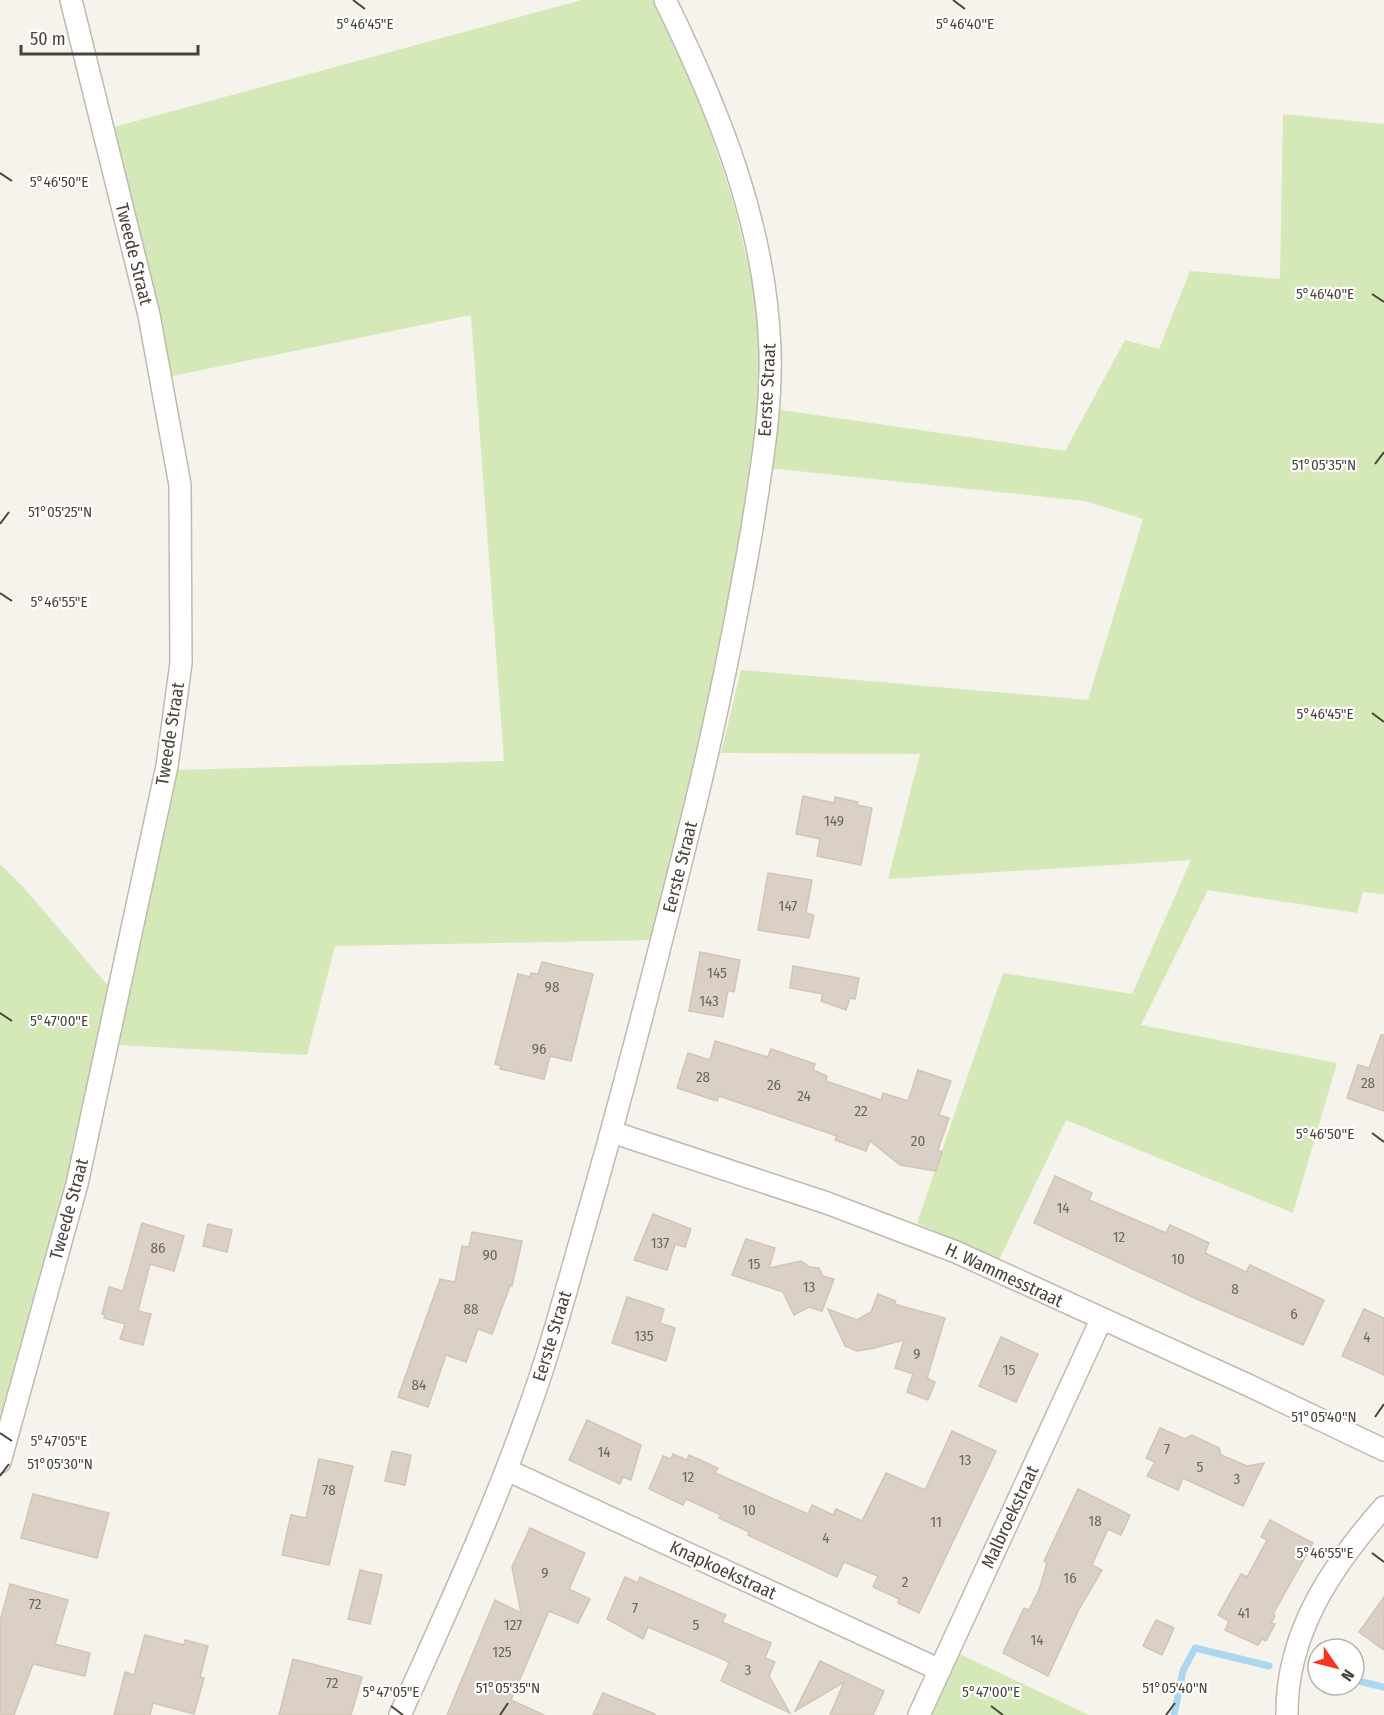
<svg xmlns="http://www.w3.org/2000/svg" width="1384" height="1715" font-family="'Fira Sans Condensed',sans-serif">
<style>
.green{fill:#d5e8b7}
.lines{fill:none;stroke-linecap:round;stroke-linejoin:round}
.stream{stroke:#abd8f0;stroke-width:7}
.building{fill:#dad0c5;stroke:#d2c5b5;stroke-width:1.5}
.street-casing{stroke:#c1b9af;stroke-width:24}
.street{stroke:#fff;stroke-width:21}
.ticks{fill:none;stroke:#4a433a;stroke-width:2}
.labels{text-anchor:middle;stroke-width:4.5;stroke-linejoin:round;paint-order:stroke}
.number-label{font-size:15px;fill:#6e665d}
.street-label{font-size:18px;fill:#4a433a;stroke:#fff}
.ticks-label{font-size:15px;text-anchor:middle;fill:#4a433a;stroke:#fff;stroke-width:4.5;stroke-linejoin:round;paint-order:stroke}
</style>
<rect width="100%" height="100%" fill="#f6f2ec"/>
<!-- green -->
<g class="green">
<path d="M582 0H653L699 97 734 205 762 323 765 387 723 660 652 940 335 946 307 1055 117 1045 176 770 504 761 471 315 172 376 114 127Z"/>
<path d="M1283 114 1384 124V894L1363 892 1357 913 1208 890 1141 1025 1337 1063 1293 1213 1066 1120 999 1260 917 1223 1003 973 1132 994 1191 860 888 879 920 754 721 753 741 670 1088 700 1143 519 1085 501 768 468 774 409 1065 451 1125 340 1159 349 1190 271 1280 279Z"/>
<path d="M0 864 23 887 111 989 67 1176 0 1417Z"/>
<path d="M960 1654 970 1659 1089 1715H932Z"/>
</g>
<g class="lines">
<!-- stream -->
<g class="stream">
<path d="M1311 1670 1318 1672"/>
<path d="M1354 1680 1384 1687"/>
<path d="M1174 1715 1183 1671 1195 1648 1269 1666"/>
</g>
</g>
<!-- building -->
<g class="building">
<path d="M803 796 834 803 835 797 858 802 857 805 872 808 861 865 817 856 820 839 796 834Z"/>
<path d="M768 873 812 880 806 913 814 915 809 938 758 930Z"/>
<path d="M700 952 740 960 734 992 728 990 723 1017 689 1011Z"/>
<path d="M542 962 593 974 571 1061 550 1056 544 1079 500 1069 501 1066 495 1064 518 974 530 977 531 973 538 974Z"/>
<path d="M793 966 859 978 855 999 850 998 846 1010 821 1001 823 994 790 988Z"/>
<path d="M1381 1035H1384V1111L1347 1098 1358 1065 1369 1068Z"/>
<path d="M715 1041 768 1057 771 1049 815 1064 813 1070 827 1076 826 1081 881 1100 883 1093 908 1101 918 1070 951 1081 939 1115 949 1118 938 1150 942 1152 936 1171 900 1165 870 1141 866 1151 835 1140 837 1136 719 1096 717 1101 677 1088 688 1053 710 1060Z"/>
<path d="M1055 1176 1092 1193 1089 1200 1166 1233 1170 1225 1209 1243 1205 1253 1246 1272 1250 1265 1324 1300 1303 1345 1199 1300 1034 1223Z"/>
<path d="M653 1214 691 1229 685 1247 675 1244 667 1270 634 1260Z"/>
<path d="M142 1223 184 1236 174 1271 150 1264 138 1311 151 1314 143 1345 120 1339 125 1324 104 1318 105 1315 102 1314 109 1287 123 1291Z"/>
<path d="M208 1224 232 1230 227 1252 203 1246Z"/>
<path d="M472 1232 522 1241 512 1286H510L492 1334 478 1329 466 1362 446 1355 428 1407 398 1397 440 1279 455 1282 462 1246 469 1247Z"/>
<path d="M746 1239 775 1248 769 1268 801 1261 810 1267 819 1268 823 1276 834 1279 822 1311 809 1307 794 1315 783 1292 732 1275Z"/>
<path d="M878 1294 896 1301 894 1304 945 1318 927 1378 935 1382 928 1400 907 1392 913 1374 895 1368 904 1340 870 1349 857 1351 845 1346 828 1309 857 1320 871 1312Z"/>
<path d="M627 1297 664 1309 660 1323 675 1328 666 1361 612 1343Z"/>
<path d="M1364 1309 1384 1318V1375L1342 1356Z"/>
<path d="M1001 1337 1038 1354 1016 1402 979 1386Z"/>
<path d="M587 1420 641 1445 631 1480 623 1477 620 1484 569 1460Z"/>
<path d="M1160 1428 1185 1439 1192 1435 1219 1448 1221 1455 1247 1466 1264 1463 1243 1506 1183 1478 1178 1490 1147 1476 1155 1462 1146 1458Z"/>
<path d="M952 1431 996 1451 919 1613 898 1603 899 1599 873 1587 878 1576 844 1562 837 1577 748 1535 749 1532 719 1518 721 1515 686 1499 683 1505 649 1489 663 1456 671 1459 673 1454 687 1460 689 1455 718 1468 715 1473 808 1514 812 1505 833 1515 836 1509 862 1521 886 1473 925 1490Z"/>
<path d="M392 1451 411 1455 405 1485 385 1481Z"/>
<path d="M319 1459 353 1466 329 1565 282 1555 291 1515 306 1518Z"/>
<path d="M1078 1489 1130 1515 1121 1535 1108 1529 1092 1565 1102 1570 1079 1609 1048 1676 1003 1653 1024 1608 1029 1610 1039 1590 1047 1563 1044 1561Z"/>
<path d="M33 1494 109 1513 97 1558 21 1538Z"/>
<path d="M1270 1520 1313 1543 1273 1614 1275 1616 1271 1623 1275 1624 1266 1641 1262 1639 1258 1645 1225 1630 1229 1621 1218 1615 1241 1574 1247 1577 1267 1540 1261 1537Z"/>
<path d="M530 1528 585 1553 569 1589 590 1599 578 1623 549 1611 511 1700 544 1715H447L495 1600 521 1613 512 1567Z"/>
<path d="M360 1570 382 1575 370 1624 348 1619Z"/>
<path d="M625 1577 638 1583 640 1577 726 1615 722 1622 771 1643 765 1658 775 1662 769 1676 790 1713 721 1681 729 1663 725 1660 648 1627 643 1639 607 1619Z"/>
<path d="M10 1584 68 1600 55 1644 90 1653 85 1676 33 1664 14 1715H0V1621Z"/>
<path d="M1384 1597V1650L1359 1632Z"/>
<path d="M1156 1620 1174 1628 1162 1655 1143 1646Z"/>
<path d="M145 1635 184 1645 185 1640 208 1646 200 1677 204 1678 194 1714 153 1703 150 1715H114L125 1672 134 1675Z"/>
<path d="M293 1659 362 1677 351 1715H279Z"/>
<path d="M820 1661 884 1691 873 1715H830L844 1682 795 1711Z"/>
<path d="M603 1693 655 1714V1715H593Z"/>
</g>
<g class="lines">
<defs>
<g id="street">
<path d="M612 1132 827 1203 956 1252 1248 1385 1384 1450"/>
<path d="M0 1462 77 1184 167 766 181 663 180 485 149 315 71 0"/>
<path d="M507 1470 940 1670"/>
<path d="M400 1715C444 1617 490 1518 526 1417 549 1355 566 1291 584 1228 625 1087 661 945 696 802 718 711 736 621 752 529 761 470 772 410 770 350 766 226 719 110 665 0"/>
<path d="M919 1715 1101 1320"/>
<path d="M1287 1715C1286 1633 1332 1566 1384 1507"/>
</g>
</defs>
<!-- street casing -->
<use href="#street" class="street-casing"/>
<!-- street -->
<use href="#street" class="street"/>
</g>
<!-- ticks -->
<path class="ticks" d="M353 0 365 9M953 0 965 9M0 173 12 181M1372 294 1384 302M1375 464 1384 452M0 524 9 512M0 593 12 601M1372 713 1384 722M0 1013 12 1021M1372 1133 1384 1142M1375 1417 1384 1404M0 1433 12 1441M0 1476 9 1464M1372 1553 1384 1562M391 1706 403 1715M991 1706 1003 1715M500 1715 508 1703M1166 1715 1175 1703"/>
<g class="labels">
<!-- number labels -->
<g class="number-label">
<text x="834" y="826">149</text>
<text x="788" y="911">147</text>
<text x="717" y="978">145</text>
<text x="552" y="992">98</text>
<text x="709" y="1006">143</text>
<text x="539" y="1054">96</text>
<text x="703" y="1082">28</text>
<text x="1368" y="1088">28</text>
<text x="774" y="1090">26</text>
<text x="804" y="1101">24</text>
<text x="861" y="1116">22</text>
<text x="918" y="1146">20</text>
<text x="1063" y="1213">14</text>
<text x="1119" y="1242">12</text>
<text x="660" y="1248">137</text>
<text x="158" y="1253">86</text>
<text x="490" y="1260">90</text>
<text x="1178" y="1264">10</text>
<text x="754" y="1269">15</text>
<text x="809" y="1292">13</text>
<text x="1235" y="1294">8</text>
<text x="471" y="1314">88</text>
<text x="1294" y="1319">6</text>
<text x="644" y="1341">135</text>
<text x="1367" y="1342">4</text>
<text x="917" y="1359">9</text>
<text x="1009" y="1375">15</text>
<text x="419" y="1390">84</text>
<text x="1167" y="1454">7</text>
<text x="604" y="1457">14</text>
<text x="965" y="1465">13</text>
<text x="1200" y="1472">5</text>
<text x="688" y="1482">12</text>
<text x="1237" y="1484">3</text>
<text x="329" y="1495">78</text>
<text x="749" y="1515">10</text>
<text x="1095" y="1526">18</text>
<text x="936" y="1527">11</text>
<text x="826" y="1543">4</text>
<text x="545" y="1578">9</text>
<text x="1070" y="1583">16</text>
<text x="905" y="1587">2</text>
<text x="35" y="1609">72</text>
<text x="635" y="1613">7</text>
<text x="1244" y="1618">41</text>
<text x="513" y="1630">127</text>
<text x="696" y="1630">5</text>
<text x="1037" y="1645">14</text>
<text x="502" y="1657">125</text>
<text x="748" y="1675">3</text>
<text x="332" y="1688">72</text>
</g>
<!-- street labels -->
<g class="street-label">
<text transform="translate(134 254) rotate(76)" y="6">Tweede Straat</text>
<text transform="translate(767 390) rotate(-87)" y="6">Eerste Straat</text>
<text transform="translate(170 734) rotate(-81)" y="6">Tweede Straat</text>
<text transform="translate(680 867) rotate(-76)" y="6">Eerste Straat</text>
<text transform="translate(69 1209) rotate(-75)" y="6">Tweede Straat</text>
<text transform="translate(1004 1275) rotate(25)" y="6">H. Wammesstraat</text>
<text transform="translate(552 1336) rotate(-73)" y="6">Eerste Straat</text>
<text transform="translate(1010 1517) rotate(-65)" y="6">Malbroekstraat</text>
<text transform="translate(723 1570) rotate(25)" y="6">Knapkoekstraat</text>
</g>
</g>
<g class="ticks-label">
<text x="365" y="29">5°46'45"E</text>
<text x="965" y="29">5°46'40"E</text>
<text x="59" y="187">5°46'50"E</text>
<text x="1325" y="299">5°46'40"E</text>
<text x="1324" y="470">51°05'35"N</text>
<text x="60" y="517">51°05'25"N</text>
<text x="59" y="607">5°46'55"E</text>
<text x="1325" y="719">5°46'45"E</text>
<text x="59" y="1026">5°47'00"E</text>
<text x="1325" y="1139">5°46'50"E</text>
<text x="1324" y="1422">51°05'40"N</text>
<text x="59" y="1446">5°47'05"E</text>
<text x="60" y="1469">51°05'30"N</text>
<text x="1325" y="1558">5°46'55"E</text>
<text x="508" y="1693">51°05'35"N</text>
<text x="1175" y="1693">51°05'40"N</text>
<text x="391" y="1697">5°47'05"E</text>
<text x="991" y="1697">5°47'00"E</text>
</g>
<!-- north arrow -->
<g transform="translate(1336 1667) rotate(125)"><circle r="28" fill="#ffffff" stroke="#b7b4b0" stroke-width="1.5"/>
<path d="M0-4.5L10 22L0 15L-10 22Z" fill="#f53524"/>
<text y="-9" font-size="16" font-weight="bold" text-anchor="middle" fill="#4a433a">N</text>
</g>
<!-- scale -->
<path d="M21 45v9h177v-9" fill="none" stroke="#4a433a" stroke-width="3"/>
<text x="30" y="45" font-size="18" fill="#4a433a" stroke="#ffffff" stroke-width="4.5" paint-order="stroke">50 m</text>
</svg>
